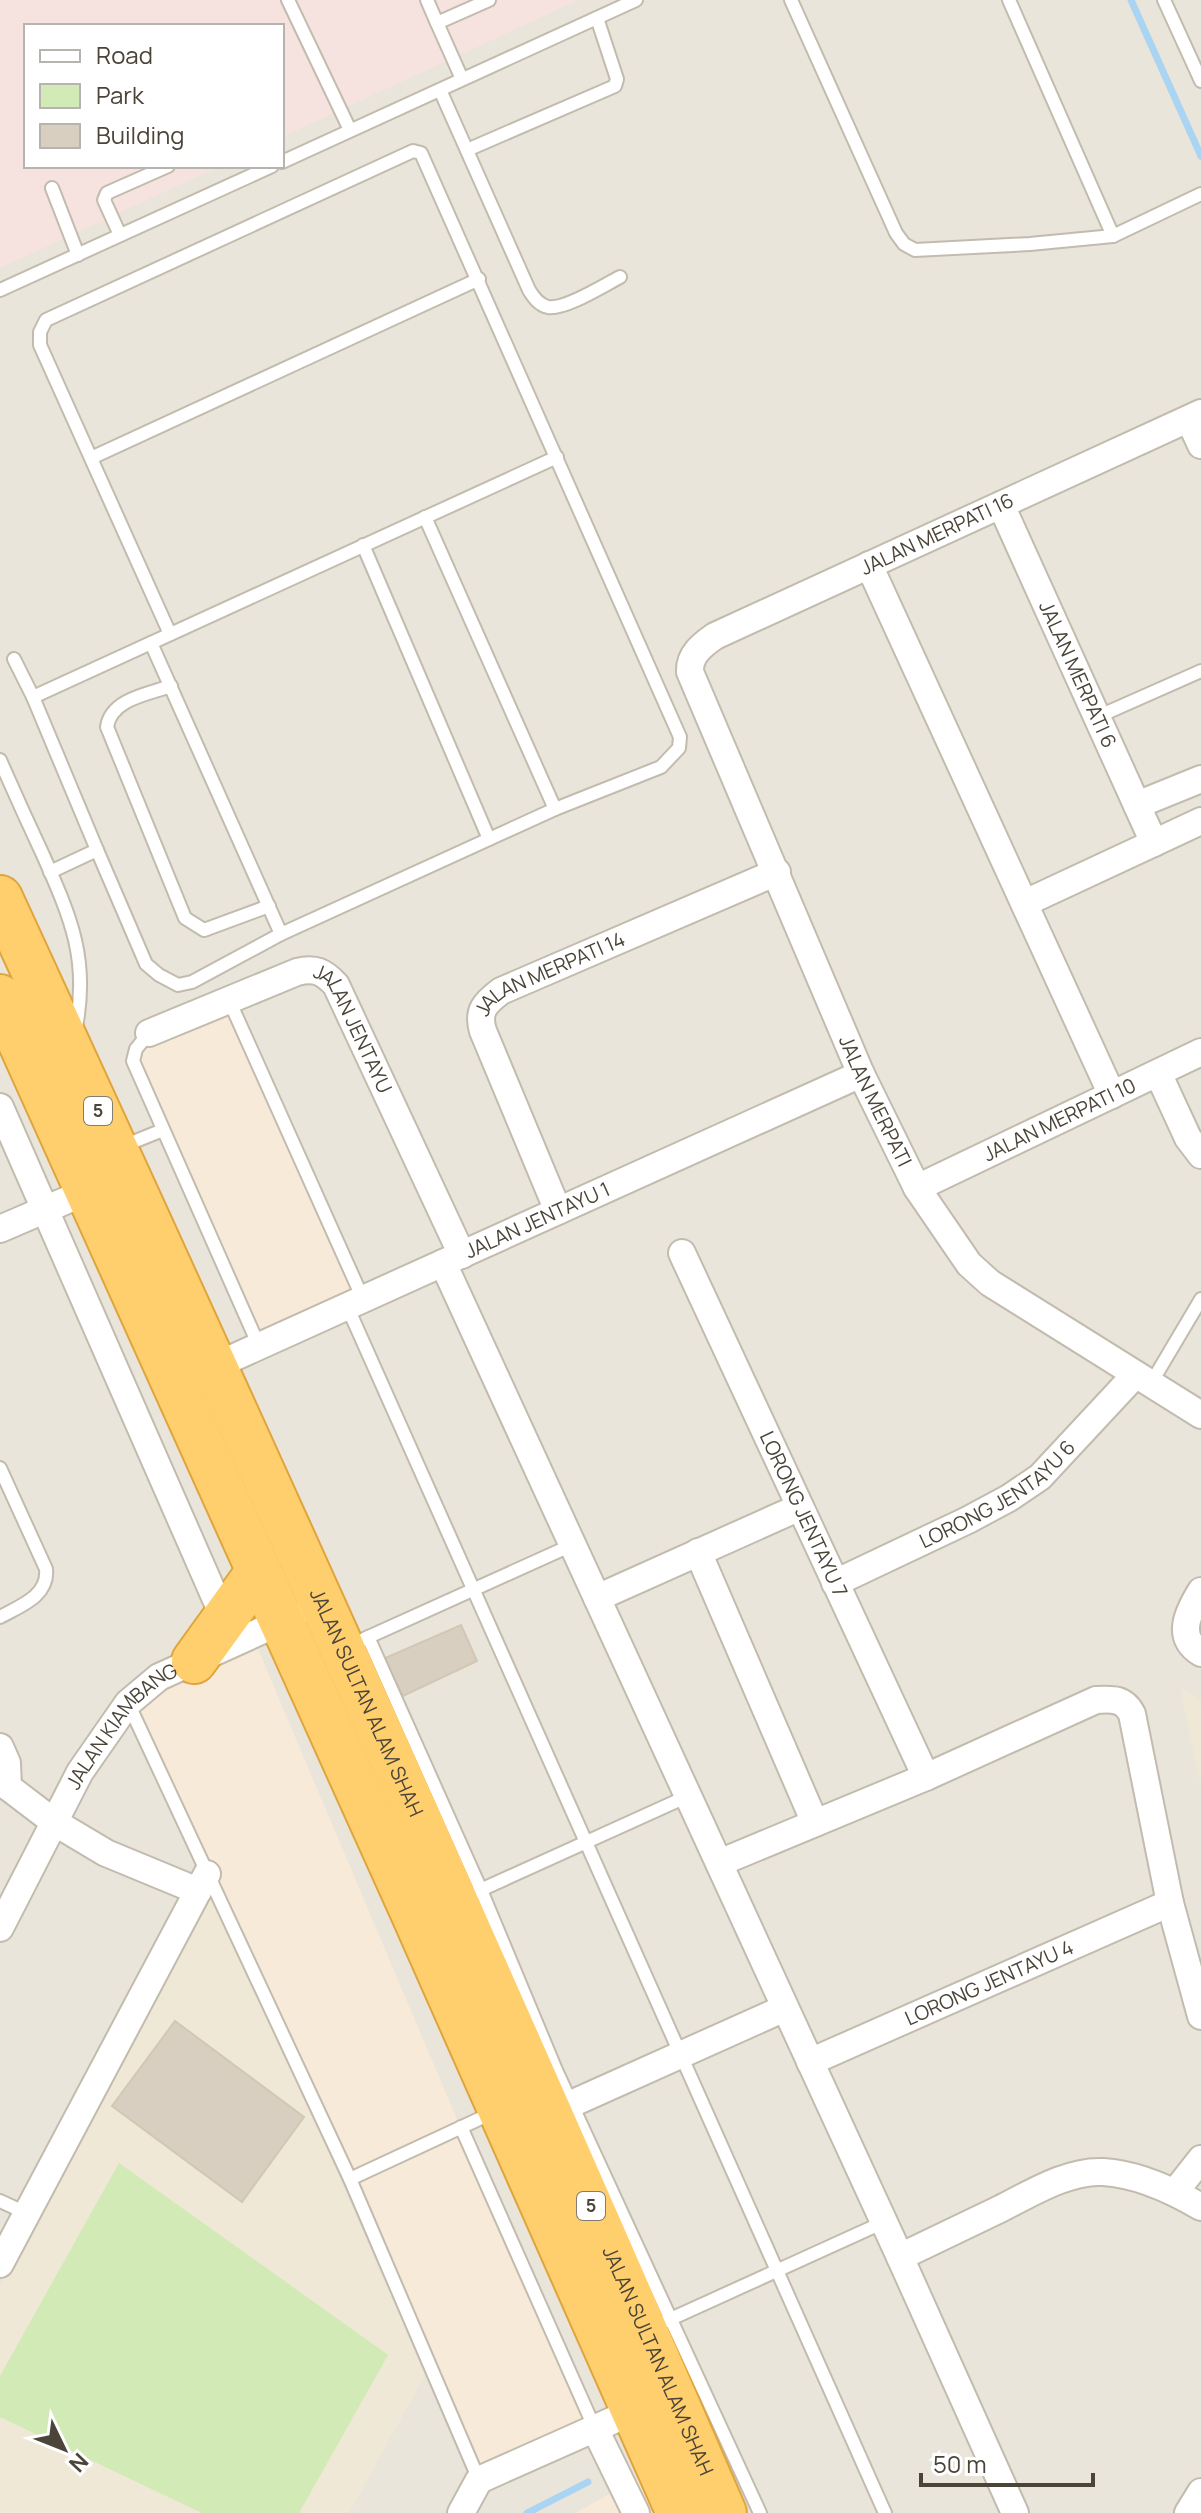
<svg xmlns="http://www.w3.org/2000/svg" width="1201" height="2513" font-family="Manrope,sans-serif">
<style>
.residential{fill:#eae5da;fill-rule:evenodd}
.commercial{fill:#f7ead8}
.education{fill:#efe8d6}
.medical{fill:#f6e3e0}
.green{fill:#d2eab5}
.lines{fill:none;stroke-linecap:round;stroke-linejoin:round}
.stream{stroke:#a9d4f2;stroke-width:7}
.building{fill:#d8cfc1;stroke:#d3c7b4;stroke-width:2}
.lane-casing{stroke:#c2bbae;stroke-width:16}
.street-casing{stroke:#c2bbae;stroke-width:30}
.highway-casing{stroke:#e0a43c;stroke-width:48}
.lane{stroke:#fff;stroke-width:12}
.street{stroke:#fff;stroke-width:26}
.highway{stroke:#ffcf6e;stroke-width:44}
.labels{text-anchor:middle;stroke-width:6;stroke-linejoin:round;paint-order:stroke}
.shield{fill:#fff;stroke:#817c74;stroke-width:2}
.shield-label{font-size:18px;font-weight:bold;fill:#4b4439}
.street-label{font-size:20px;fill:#4b4439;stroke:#fff}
</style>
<rect width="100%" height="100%" fill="#f6f3ec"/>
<!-- residential -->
<path class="residential" d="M0 0H1201V2513H0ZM26 26H282V166H26Z"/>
<!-- commercial -->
<g class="commercial">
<path d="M225 1010 356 1294 263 1337 138 1061 149 1042Z"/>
<path d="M255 1642 586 2424 482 2469 138 1708 165 1683Z"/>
<path d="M638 2479 654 2513H575Z"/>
</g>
<!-- education -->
<g class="education">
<path d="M1180 1688 1201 1700V1786Z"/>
<path d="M209 1876 425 2375 349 2513H0V2286Z"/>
</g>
<!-- medical -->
<path class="medical" d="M0 0H578L282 137V26H26V166H220L0 268Z"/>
<!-- green -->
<path class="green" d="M119 2163 388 2355 299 2513H202L0 2417V2376Z"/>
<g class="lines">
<!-- stream -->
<g class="stream">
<path d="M1131 0 1201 156"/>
<path d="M527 2513 588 2482"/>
</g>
</g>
<!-- building -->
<g class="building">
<path d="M461 1625 477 1661 403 1696 383 1659Z"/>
<path d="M175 2021 304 2117 242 2202 112 2106Z"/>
</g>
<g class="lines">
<defs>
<g id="lane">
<path d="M288 0 350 130"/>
<path d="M427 0 437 23"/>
<path d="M791 0 896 233 904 244 915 250 1030 244 1113 236 1201 194"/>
<path d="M1009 0 1113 236"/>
<path d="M1164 0 1201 81"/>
<path d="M462 79 437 23 489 0"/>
<path d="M440 90 529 290C534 298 539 305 548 307 565 310 604 285 620 277"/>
<path d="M467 150 615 86 617 79 597 18"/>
<path d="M282 162 636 0"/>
<path d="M52 188 78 255"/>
<path d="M120 235 104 200 107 193 168 166"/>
<path d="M0 290 272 166"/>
<path d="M91 458 479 279"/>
<path d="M425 517 555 809"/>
<path d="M363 545 489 839"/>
<path d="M151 643 281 934"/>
<path d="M14 659 33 697 97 850"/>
<path d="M171 686C148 694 111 699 107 727L185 918 204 930 269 906"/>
<path d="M33 697 557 457"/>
<path d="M1097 717 1201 671"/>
<path d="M0 760C14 792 28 823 43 855 71 918 90 961 75 1032"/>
<path d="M50 872 97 850 146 964 159 975 178 985 192 982 281 934 555 809 661 767 679 748 680 737 421 153 413 151 46 320 40 332V345L170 634"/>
<path d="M229 1000 363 1299"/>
<path d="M149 1033 136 1049 133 1061 259 1346"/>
<path d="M123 1146 163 1130"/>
<path d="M347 1306 885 2513"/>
<path d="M1150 1385 1201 1299"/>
<path d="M0 1468 46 1569C49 1596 20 1606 0 1617"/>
<path d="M368 1637 481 1890 556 2070 760 2513"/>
<path d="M364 1639 572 1545"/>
<path d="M128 1703 350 2179 479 2480"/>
<path d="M476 1892 688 1796"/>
<path d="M461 2127 595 2429"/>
<path d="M350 2179 492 2113"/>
<path d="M0 2201 28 2214"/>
<path d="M664 2322 884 2222"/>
</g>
<g id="street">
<path id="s1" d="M1201 413 715 636C702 645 689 655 690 672L861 1074 917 1188 969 1264 990 1283 1201 1415"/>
<path d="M1189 419 1201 445"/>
<path id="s2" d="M1001 505 1154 843"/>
<path d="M869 565 1112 1095"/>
<path d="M1137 805 1201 779"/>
<path d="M1025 903 1201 821"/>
<path id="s3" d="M149 1033 297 972C315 967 324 972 336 985L462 1255"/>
<path d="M1158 1073 1188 1138 1201 1155"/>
<path d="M0 1107 225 1620"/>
<path id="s4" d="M917 1188 1201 1052"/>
<path id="s5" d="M558 1211 483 1031C477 1011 485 1003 501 991L777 872"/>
<path d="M0 1229 88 1191"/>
<path id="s6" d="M682 1253 926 1777"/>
<path d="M443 1263 900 2257 1015 2513"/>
<path id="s7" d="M204 1371 861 1074"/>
<path d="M698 1552 815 1823"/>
<path id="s8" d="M835 1583 968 1520 1009 1498 1040 1477 1135 1375"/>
<path d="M1201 1591C1188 1612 1175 1637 1201 1653"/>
<path d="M597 1598 800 1507"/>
<path d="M0 1747 7 1763 8 1787"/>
<path d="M8 1787 54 1822 106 1853 198 1891"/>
<path d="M719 1863 926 1777 1096 1700C1112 1699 1124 1698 1132 1714L1170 1903 1201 2016"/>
<path id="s9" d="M0 1928 80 1772 128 1703 159 1677 294 1616"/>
<path id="s10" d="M810 2062 1170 1903"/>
<path d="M571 2104 785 2008"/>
<path d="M1175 2192 1201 2159"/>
<path d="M900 2257C933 2241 966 2225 1000 2209 1030 2194 1068 2170 1103 2172 1138 2174 1172 2190 1201 2207"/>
<path d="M0 2264 207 1874"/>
<path d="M595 2429 636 2513"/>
<path d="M461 2513 479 2480 634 2411"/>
<path d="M1188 2513 1201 2492"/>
</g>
<g id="highway">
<path id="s11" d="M0 898C247 1434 490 1971 724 2513"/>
<path d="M0 997 411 1908 679 2513"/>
<path d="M194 1661 259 1571"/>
</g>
</defs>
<!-- lane casing -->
<use href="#lane" class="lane-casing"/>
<!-- street casing -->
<use href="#street" class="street-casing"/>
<!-- highway casing -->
<use href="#highway" class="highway-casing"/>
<!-- lane -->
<use href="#lane" class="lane"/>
<!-- street -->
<use href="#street" class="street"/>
<!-- highway -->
<use href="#highway" class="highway"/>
</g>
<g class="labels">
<!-- shield labels -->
<g class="shield">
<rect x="84" y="1097" width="28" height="28" rx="6"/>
<rect x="577" y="2192" width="28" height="28" rx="6"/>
</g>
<g class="shield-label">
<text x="98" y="1117">5</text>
<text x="591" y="2212">5</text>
</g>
<!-- street labels -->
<g class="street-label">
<text transform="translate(937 534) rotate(-25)" y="7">JALAN MERPATI 16</text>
<text dy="7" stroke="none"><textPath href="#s2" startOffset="186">JALAN MERPATI 6</textPath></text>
<text dy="7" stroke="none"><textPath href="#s5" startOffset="294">JALAN MERPATI 14</textPath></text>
<text dy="7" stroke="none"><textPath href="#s3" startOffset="250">JALAN JENTAYU</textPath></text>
<text dy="7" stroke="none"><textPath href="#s1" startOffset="1048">JALAN MERPATI</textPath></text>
<text dy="7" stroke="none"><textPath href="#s4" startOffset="158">JALAN MERPATI 10</textPath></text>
<text dy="7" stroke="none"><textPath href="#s7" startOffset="366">JALAN JENTAYU 1</textPath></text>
<text dy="7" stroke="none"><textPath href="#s8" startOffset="186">LORONG JENTAYU 6</textPath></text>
<text dy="7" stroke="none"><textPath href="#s6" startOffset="288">LORONG JENTAYU 7</textPath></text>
<text dy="7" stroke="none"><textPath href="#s11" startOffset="884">JALAN SULTAN ALAM SHAH</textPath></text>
<text dy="7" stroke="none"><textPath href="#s9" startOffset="238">JALAN KIAMBANG</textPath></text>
<text dy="7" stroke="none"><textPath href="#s10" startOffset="196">LORONG JENTAYU 4</textPath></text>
<text dy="7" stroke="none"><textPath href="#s11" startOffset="1604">JALAN SULTAN ALAM SHAH</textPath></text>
</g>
</g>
<!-- legend -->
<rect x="24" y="24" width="260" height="144" fill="#ffffff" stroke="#b7b4b0" stroke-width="2"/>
<rect x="40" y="50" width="40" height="12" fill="#ffffff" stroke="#b7b4b0" stroke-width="2"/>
<text x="96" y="64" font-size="24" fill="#4b4439">Road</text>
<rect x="40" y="84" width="40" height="24" fill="#d2eab5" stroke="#b7b4b0" stroke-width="2"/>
<text x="96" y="104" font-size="24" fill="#4b4439">Park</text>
<rect x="40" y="124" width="40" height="24" fill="#d8cfc1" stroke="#b7b4b0" stroke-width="2"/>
<text x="96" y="144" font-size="24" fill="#4b4439">Building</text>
<!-- north arrow -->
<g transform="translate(64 2449) rotate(133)" stroke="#ffffff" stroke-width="6" paint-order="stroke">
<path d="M0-6L14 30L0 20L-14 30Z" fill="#4b4439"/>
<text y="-12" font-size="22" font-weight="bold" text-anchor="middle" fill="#4b4439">N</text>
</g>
<!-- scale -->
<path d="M921 2473v12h172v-12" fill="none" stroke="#4b4439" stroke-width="4"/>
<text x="933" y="2473" font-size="24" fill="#4b4439" stroke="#ffffff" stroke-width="6" paint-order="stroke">50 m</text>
</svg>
